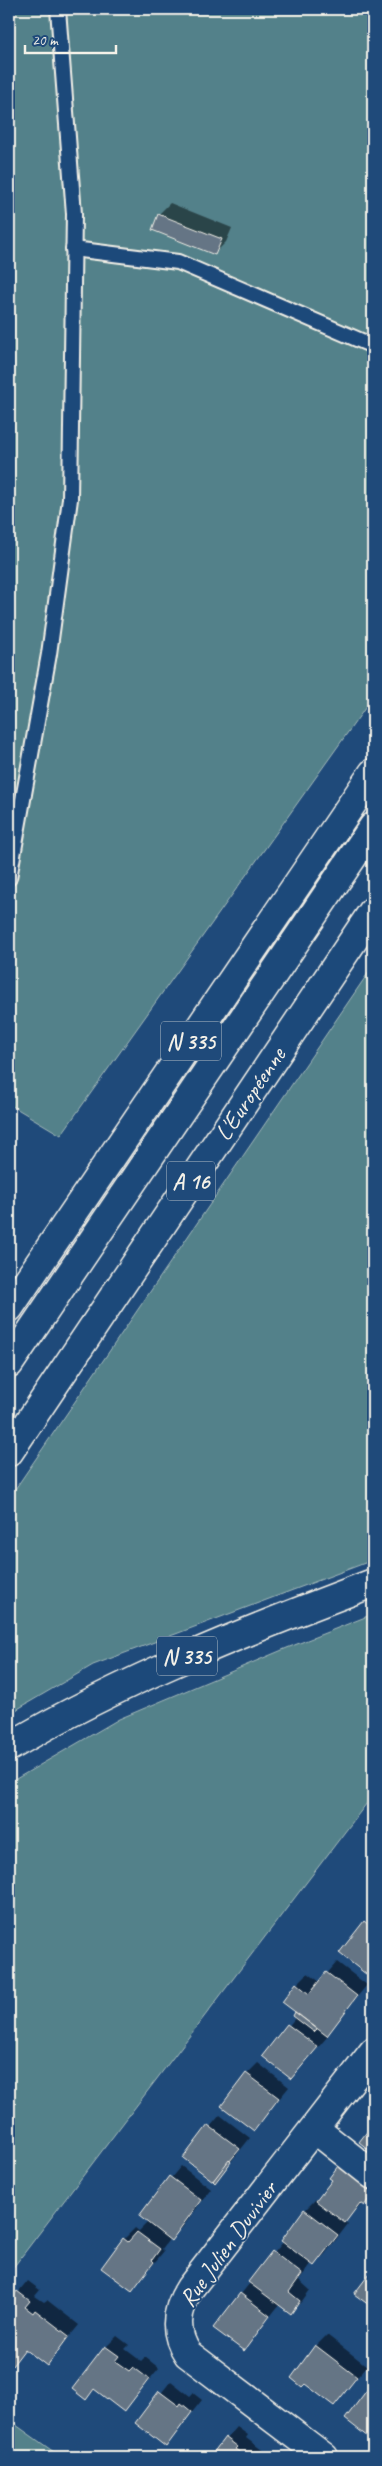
<svg xmlns="http://www.w3.org/2000/svg" width="382" height="2466" font-family="Caveat,sans-serif">
<style>
.green{fill:#53818a;stroke:#a4b9b9}
.shadow{fill:#0007}
.building{fill:#657585;stroke:#f4f1e8}
.lines{fill:none;stroke-linecap:round;stroke-linejoin:round}
.service-casing{stroke:#f4f1e8;stroke-width:18}
.minor-casing{stroke:#f4f1e8;stroke-width:31}
.motorway-casing{stroke:#f4f1e8;stroke-width:31}
.service{stroke:#1f4a7a;stroke-width:14}
.minor{stroke:#1f4a7a;stroke-width:28}
.motorway{stroke:#1f4a7a;stroke-width:28}
.labels{text-anchor:middle;stroke-width:4;stroke-linejoin:round;paint-order:stroke}
.shield{fill:#1f4a7a;stroke:#b4bfc7;stroke-width:1}
.shield-label{font-size:22px;font-weight:bold;fill:#f4f1e8}
.street-label{font-size:24px;fill:#f4f1e8;stroke:#1f4a7a}
</style>
<rect width="100%" height="100%" fill="#1f4a7a"/>
<filter id="ink" filterUnits="userSpaceOnUse"><feTurbulence type="fractalNoise" baseFrequency=".02" numOctaves="2"/><feDisplacementMap in="SourceGraphic" scale="10" xChannelSelector="R" yChannelSelector="G"/><feConvolveMatrix kernelMatrix="1 2 1 2 8 2 1 2 1" color-interpolation-filters="sRGB"/></filter>
<g filter="url(#ink)">
<!-- green -->
<g class="green">
<path d="M9 9H373V697L61 1135 9 1104V322L14 243 9 231Z"/>
<path d="M373 966V1560L93 1665 9 1714V1498Z"/>
<path d="M373 1614V1795L9 2273V1783L119 1719 287 1648Z"/>
<path d="M9 2420 61 2457H9Z"/>
</g>
<!-- shadow -->
<g class="shadow">
<path d="M170 203 232 228 226 242 215 253 159 214Z"/>
<path d="M373 1913V1974L371 1976 341 1953Z"/>
<path d="M337 1962 367 1985 326 2034 328 2036 302 2066 264 2056 296 2017 297 1984 308 1973 320 1982Z"/>
<path d="M258 2063 289 2087 254 2129 247 2074Z"/>
<path d="M220 2115 250 2138 225 2169 184 2158Z"/>
<path d="M349 2156 373 2174V2195L364 2204 362 2203 345 2221 348 2224 325 2254 314 2265 312 2263 299 2280 310 2290 302 2301 291 2312 280 2304 244 2349 241 2294 284 2241 305 2210 316 2199 318 2201 333 2180 339 2167Z"/>
<path d="M181 2166 211 2189 182 2228 170 2238 162 2249 164 2251 132 2290 124 2239 135 2228 139 2231 148 2222 140 2215Z"/>
<path d="M28 2281 40 2290 35 2296 44 2302 47 2300 79 2325 47 2364 26 2348 9 2368V2304Z"/>
<path d="M327 2335 367 2366 334 2404 316 2346Z"/>
<path d="M117 2336 129 2345 125 2349 141 2361 145 2357 159 2368 124 2410 96 2388 86 2398 106 2347Z"/>
<path d="M171 2381 190 2396 193 2393 202 2400 166 2445 137 2423Z"/>
<path d="M373 2386V2439L347 2419Z"/>
<path d="M237 2427 248 2435 246 2438 270 2456 269 2457H211Z"/>
</g>
<!-- building -->
<g class="building">
<path d="M158 214 222 239 215 255 152 230Z"/>
<path d="M364 1921 373 1928V1975L371 1978 339 1953Z"/>
<path d="M326 1972 357 1996 327 2036 282 2002 296 1983 309 1994Z"/>
<path d="M295 2012 317 2029 314 2032 293 2016Z"/>
<path d="M287 2024 318 2047 291 2079 262 2056Z"/>
<path d="M246 2073 279 2098 254 2131 221 2106Z"/>
<path d="M373 2118V2153L359 2142 373 2124 370 2122Z"/>
<path d="M208 2125 240 2149 213 2181 183 2158Z"/>
<path d="M229 2160 231 2162 215 2183 213 2181Z"/>
<path d="M338 2166 373 2193 364 2206 360 2203 345 2223 316 2201 332 2180 329 2178Z"/>
<path d="M169 2176 201 2200 171 2241 139 2216Z"/>
<path d="M304 2209 338 2235 314 2266 281 2241Z"/>
<path d="M137 2232 160 2249 152 2260 154 2262 132 2291 101 2268 123 2238 128 2242Z"/>
<path d="M272 2251 302 2274 289 2292 300 2301 291 2314 248 2282Z"/>
<path d="M373 2269V2308L354 2294Z"/>
<path d="M17 2291 30 2301 25 2307 33 2313 35 2310 69 2336 47 2366 25 2349 9 2370V2301Z"/>
<path d="M240 2293 270 2316 244 2351 213 2328Z"/>
<path d="M315 2345 357 2377 334 2406 305 2384 302 2387 291 2378Z"/>
<path d="M105 2346 119 2356 115 2361 129 2371 133 2367 149 2379 124 2412 94 2389 86 2400 72 2389Z"/>
<path d="M367 2390 373 2395V2441L345 2419Z"/>
<path d="M159 2391 179 2406 181 2403 192 2412 166 2447 135 2423Z"/>
<path d="M225 2437 238 2447 236 2449 247 2457H210Z"/>
</g>
<g class="lines">
<defs>
<g id="service">
<path d="M73 249 178 262 373 346"/>
<path d="M9 878 49 654 70 499 74 214 58 9"/>
</g>
<g id="minor">
<path d="M315 2129 373 2175"/>
<path d="M324 2457 188 2354C173 2332 176 2310 190 2288L373 2052"/>
</g>
<g id="motorway">
<path d="M9 1308 373 773"/>
<path d="M9 1364 373 827"/>
<path d="M9 1452 373 911"/>
<path d="M9 1747C124 1679 248 1630 373 1583"/>
</g>
</defs>
<!-- service casing -->
<use href="#service" class="service-casing"/>
<!-- minor casing -->
<use href="#minor" class="minor-casing"/>
<!-- motorway casing -->
<use href="#motorway" class="motorway-casing"/>
<!-- service -->
<use href="#service" class="service"/>
<!-- minor -->
<use href="#minor" class="minor"/>
<!-- motorway -->
<use href="#motorway" class="motorway"/>
</g>
</g>
<g class="labels">
<!-- shield labels -->
<g class="shield">
<rect x="161" y="1021.5" width="60" height="39" rx="4"/>
<rect x="167" y="1161.5" width="48" height="39" rx="4"/>
<rect x="157" y="1636.5" width="60" height="39" rx="4"/>
</g>
<g class="shield-label">
<text x="191" y="1049">N 335</text>
<text x="191" y="1189">A 16</text>
<text x="187" y="1664">N 335</text>
</g>
<!-- street labels -->
<g class="street-label">
<text transform="translate(250 1094) rotate(-56)" y="8">L'Européenne</text>
<text transform="translate(228 2244) rotate(-54)" y="8">Rue Julien Duvivier</text>
</g>
</g>
<!-- margin -->
<rect width="382" height="2466" fill="none" stroke="#1f4a7a" stroke-width="30"/>
<rect x="15" y="15" width="352" height="2436" fill="none" stroke="#f4f1e8" stroke-width="2" filter="url(#ink)"/>
<!-- scale -->
<path d="M25 45v8h91v-8" fill="none" stroke="#f4f1e8" stroke-width="2.5"/>
<text x="32" y="45" font-size="15" fill="#f4f1e8" stroke="#1f4a7a" stroke-width="4" paint-order="stroke">20 m</text>
</svg>
